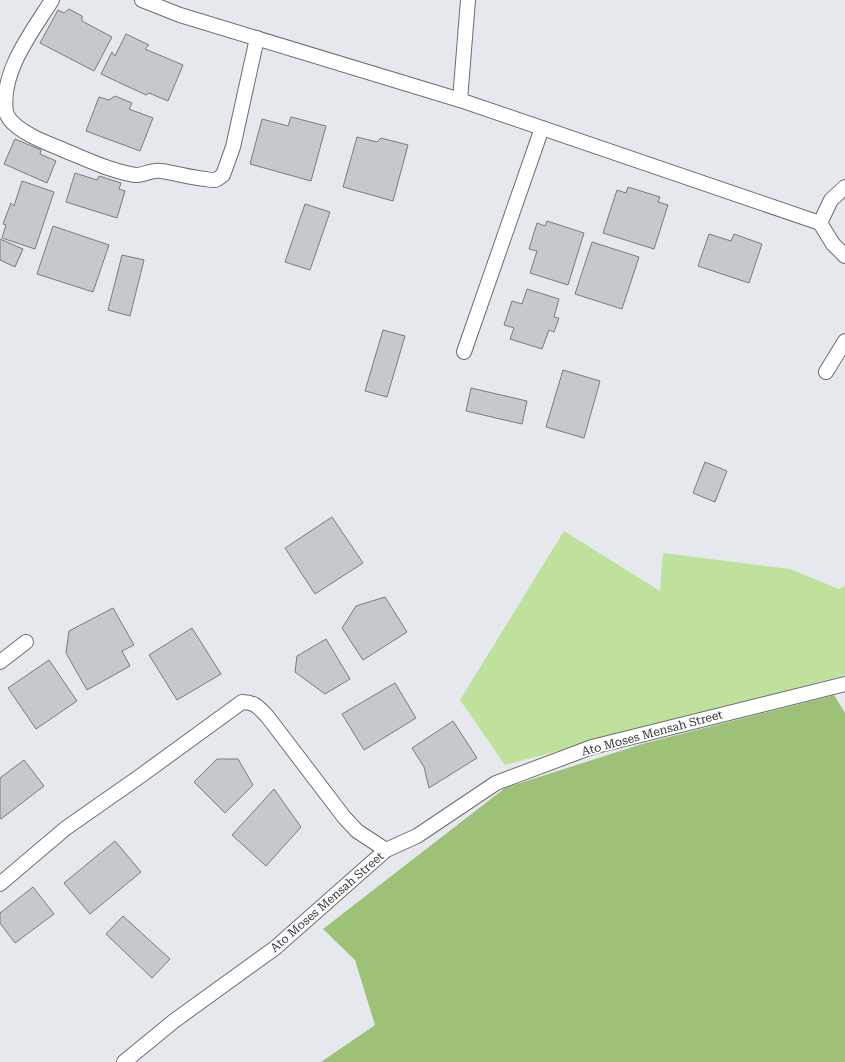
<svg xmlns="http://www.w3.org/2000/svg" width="845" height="1062" font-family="'Roboto Serif',serif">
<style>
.green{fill:#bee19c}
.forest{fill:#9cc177}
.building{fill:#c5c8cd;stroke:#787b80}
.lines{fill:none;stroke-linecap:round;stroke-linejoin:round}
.minor-casing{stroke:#6b6e73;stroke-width:16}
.minor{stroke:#fff;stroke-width:14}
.labels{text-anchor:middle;stroke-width:3.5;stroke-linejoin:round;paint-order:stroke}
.street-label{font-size:12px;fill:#333436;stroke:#fff}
</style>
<rect width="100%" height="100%" fill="#e5e8ed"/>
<!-- green -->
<path class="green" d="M564 531 660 591 663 553 790 569 839 589 845 586V675L505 765 460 700Z"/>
<!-- forest -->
<path class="forest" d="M834 695 845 713V1062H321L375 1025 355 960 323 929 505 788 642 744Z"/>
<!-- building -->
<g class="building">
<path d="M69 9 82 16V21L112 37 94 71 40 43 58 10 64 13Z"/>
<path d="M126 34 149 45 145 49 183 65 168 101 149 93 146 95 101 74 112 52 115 56Z"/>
<path d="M115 96 132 103 129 109 153 118 140 151 86 131 99 97 109 100Z"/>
<path d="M291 117 326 126 311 181 250 164 262 119 288 126Z"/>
<path d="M357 137 377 142 381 138 408 145 393 201 343 187Z"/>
<path d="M15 139 41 150 40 154 56 161 47 183 4 164Z"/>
<path d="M75 173 97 180 99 176 121 183 119 189 125 191 117 218 66 202Z"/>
<path d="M22 181 54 192 35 249 2 238 6 225 3 224 11 203 14 206Z"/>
<path d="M628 187 660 197 658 202 668 205 654 249 603 233 617 190 626 193Z"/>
<path d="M305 204 330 212 310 270 285 262Z"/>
<path d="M547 221 584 233 568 285 530 273 537 251 529 249 537 223 545 226Z"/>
<path d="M53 226 109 245 93 292 37 274Z"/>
<path d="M709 234 731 241 734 234 762 244 749 283 698 266Z"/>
<path d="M0 239 23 249 15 267 0 260Z"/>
<path d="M592 242 639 257 622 309 575 294Z"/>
<path d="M122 255 144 260 130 316 108 310Z"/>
<path d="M527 289 559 299 554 317 559 318 554 332 549 330 542 349 510 339 514 328 504 325 512 301 522 304Z"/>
<path d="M383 330 405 336 387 397 365 391Z"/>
<path d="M563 370 600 381 584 438 546 427Z"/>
<path d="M471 388 527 401 522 424 466 411Z"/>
<path d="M705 462 727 471 715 502 693 493Z"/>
<path d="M332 517 363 563 315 594 285 548Z"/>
<path d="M385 597 407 632 363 660 342 628 356 606Z"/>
<path d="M113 608 134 645 122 651 130 666 87 690 66 653 69 631Z"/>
<path d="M192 628 221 674 177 700 149 655Z"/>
<path d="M326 639 350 679 325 694 295 672 297 656Z"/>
<path d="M49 660 77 701 36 729 8 688Z"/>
<path d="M395 683 416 718 364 750 342 714Z"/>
<path d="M453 721 477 758 429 788 424 767 412 748Z"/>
<path d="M217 759H238L253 785 225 813 194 782Z"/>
<path d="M24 760 44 786 1 819 0 818V778Z"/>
<path d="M274 789 301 827 266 866 232 835Z"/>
<path d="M115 841 141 872 90 914 64 883Z"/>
<path d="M33 887 54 914 15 943 0 923V913Z"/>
<path d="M123 916 170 959 152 978 106 934Z"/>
</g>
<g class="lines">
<defs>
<g id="minor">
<path d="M52 0C32 32 0 72 6 112 9 123 23 131 32 136 43 142 55 146 66 151 88 160 111 171 135 175 142 176 152 169 161 171 176 173 191 178 206 179 209 180 213 180 215 180 218 179 221 176 223 175L233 147 257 38"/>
<path d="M142 0 180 15 460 100"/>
<path d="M468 0 460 100 820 223 833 244 845 256"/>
<path d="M820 223 831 200 845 187"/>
<path d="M464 352 542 128"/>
<path d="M826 372 845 341"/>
<path d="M0 662 26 642"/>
<path d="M0 884 66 828 139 777 242 702C255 702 258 707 267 716L344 817 357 831 386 850"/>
<path d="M124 1062 174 1021 275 948 386 850 417 836 496 783 592 747 845 684"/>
</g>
</defs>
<!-- minor casing -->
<use href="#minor" class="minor-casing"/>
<!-- minor -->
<use href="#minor" class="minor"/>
</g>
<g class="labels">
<!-- street labels -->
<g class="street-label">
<text transform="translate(652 733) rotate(-15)" y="4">Ato Moses Mensah Street</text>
<text transform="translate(327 902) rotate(-41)" y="4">Ato Moses Mensah Street</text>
</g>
</g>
</svg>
